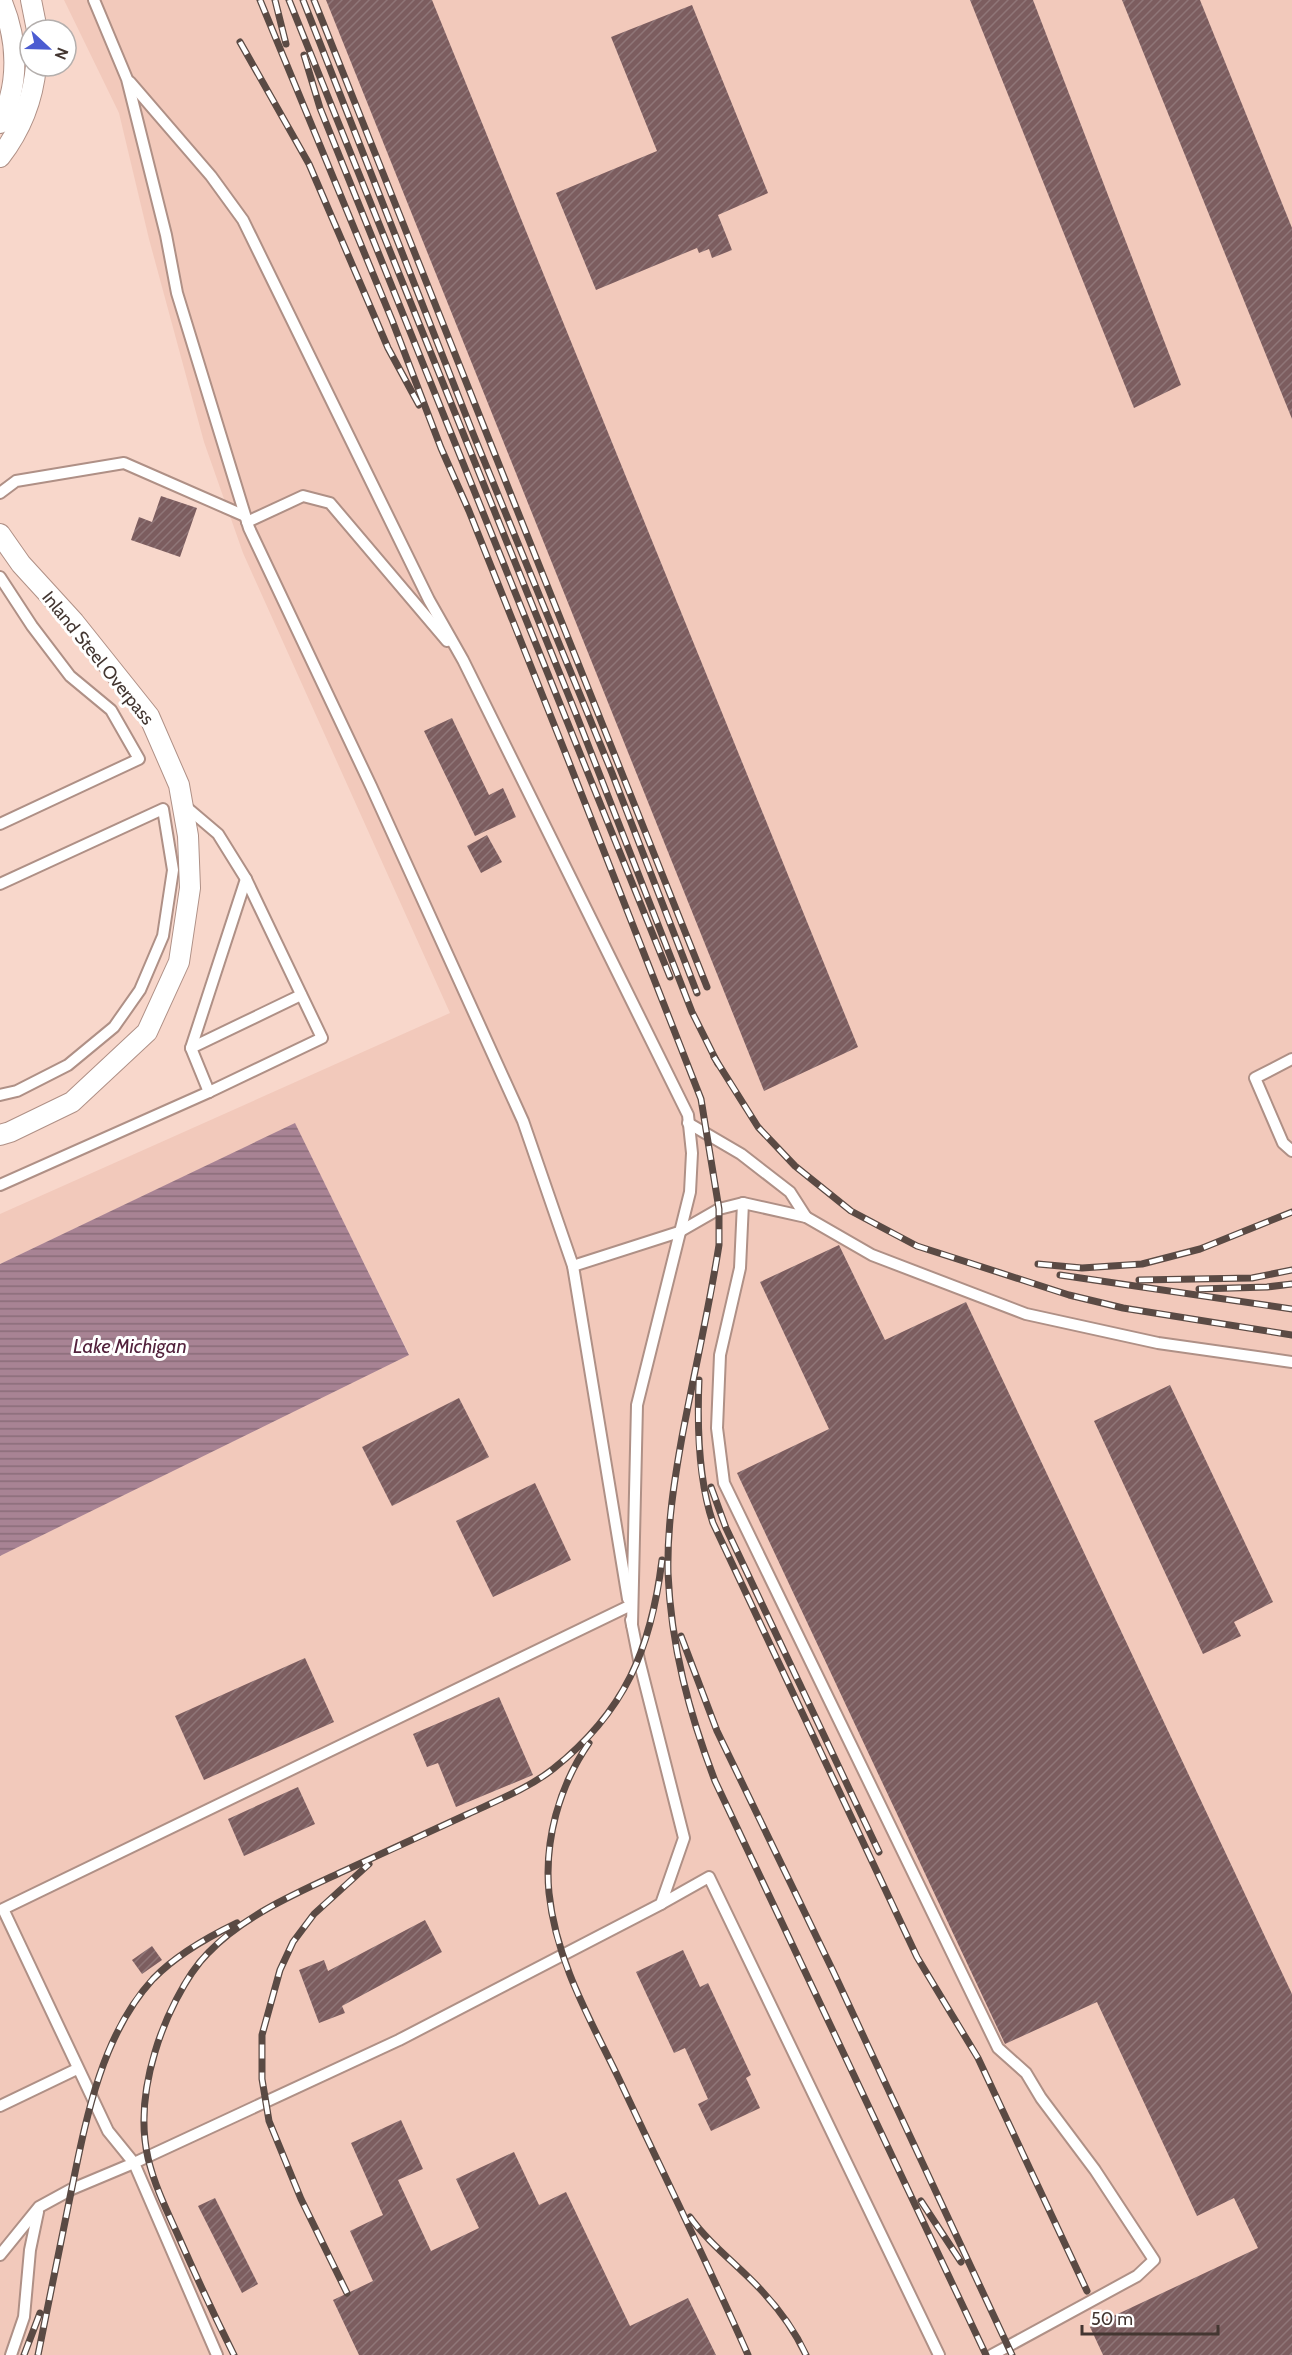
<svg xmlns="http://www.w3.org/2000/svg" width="1292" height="2355" font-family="Cabin,sans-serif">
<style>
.built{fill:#f2c9bb}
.water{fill:url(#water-rules)}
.building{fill:url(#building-hatch)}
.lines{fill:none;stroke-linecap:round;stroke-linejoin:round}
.service-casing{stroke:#af9086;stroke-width:14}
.minor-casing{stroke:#af9086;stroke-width:22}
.service{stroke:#fff;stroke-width:10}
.minor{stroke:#fff;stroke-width:20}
.rail-casing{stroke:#5a4a44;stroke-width:7}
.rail{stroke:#fff;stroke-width:4.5;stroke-dasharray:14;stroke-linecap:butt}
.labels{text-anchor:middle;stroke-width:6;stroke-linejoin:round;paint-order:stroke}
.street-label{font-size:18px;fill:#433631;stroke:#fff}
.water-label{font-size:20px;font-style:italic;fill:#53223d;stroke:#fff}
</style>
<defs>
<pattern id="water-rules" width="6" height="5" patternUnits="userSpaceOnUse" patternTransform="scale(1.5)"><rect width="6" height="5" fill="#a88394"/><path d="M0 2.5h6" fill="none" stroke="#8a6c79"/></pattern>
<pattern id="building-hatch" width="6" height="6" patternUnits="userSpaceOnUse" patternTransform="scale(1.5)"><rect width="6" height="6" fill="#7c5d5f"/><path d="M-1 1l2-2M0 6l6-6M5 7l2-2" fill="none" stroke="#8f7678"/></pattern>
</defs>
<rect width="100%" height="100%" fill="#f8d7cb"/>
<!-- built -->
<path class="built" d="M64 0H1292V2355H0V1556L409 1354 295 1124 0 1264V1214L450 1013 243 553 204 442 149 239 119 113Z"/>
<!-- water -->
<path class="water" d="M295 1123 409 1355 0 1556V1264Z"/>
<!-- building -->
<g class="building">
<path d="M326 0H432L858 1047 764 1091Z"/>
<path d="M970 0H1033L1181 385 1134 408Z"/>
<path d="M1122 0H1200L1292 228V419Z"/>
<path d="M692 5 768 193 718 215 732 250 712 258 709 249 699 253 697 248 596 290 556 193 657 151 611 37Z"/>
<path d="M161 496 197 508 180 557 131 540 139 517 152 522Z"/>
<path d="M452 718 489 795 503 788 516 817 475 836 424 731Z"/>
<path d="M487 835 502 862 481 873 467 846Z"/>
<path d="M839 1245 885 1340 966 1302 1292 1994V2355H1103L1090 2327 1258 2248 1234 2198 1197 2216 1097 2002 1005 2044 737 1473 829 1429 760 1282Z"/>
<path d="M1170 1385 1273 1602 1234 1622 1241 1636 1203 1654 1094 1421Z"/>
<path d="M459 1398 489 1457 392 1506 362 1447Z"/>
<path d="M535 1483 571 1560 493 1597 456 1521Z"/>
<path d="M305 1658 334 1722 204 1780 175 1716Z"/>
<path d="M499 1697 533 1775 456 1807 438 1763 427 1767 413 1734Z"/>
<path d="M298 1787 315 1824 244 1856 228 1819Z"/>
<path d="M425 1920 442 1952 342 2006 345 2013 319 2023 299 1970 324 1960 328 1971Z"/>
<path d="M152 1946 162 1960 142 1974 132 1960Z"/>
<path d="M683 1950 700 1987 708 1983 751 2075 746 2078 760 2108 711 2131 698 2104 708 2099 685 2048 674 2053 636 1972Z"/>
<path d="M401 2120 423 2169 398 2180 431 2251 479 2228 456 2179 514 2152 539 2205 566 2192 630 2326 688 2298 716 2355H359L333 2300 373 2281 350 2231 383 2215 351 2143Z"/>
<path d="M215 2198 258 2284 242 2293 198 2206Z"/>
</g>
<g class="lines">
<defs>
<g id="service">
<path d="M94 0 127 79 166 235 177 293 249 528 371 786 523 1121 573 1266 679 1232 719 1209 743 1203 806 1217 872 1255 1026 1314 1158 1343 1292 1362"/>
<path d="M130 82 211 176 243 220 429 600 463 660 688 1115 692 1153 690 1192 637 1405 632 1625"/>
<path d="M0 493 16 481 124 463 245 516"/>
<path d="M247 522 303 496 330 503 447 641"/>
<path d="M0 577 32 626 70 676 111 710 139 759 0 824"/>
<path d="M0 884 163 809 173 870 163 936 140 990 114 1027 68 1065 17 1091 0 1095"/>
<path d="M191 1048 246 879"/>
<path d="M1292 1059 1255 1078 1283 1143 1292 1151"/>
<path d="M209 1092 191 1048 301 995"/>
<path d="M688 1123 741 1154 790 1192 806 1217"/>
<path d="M0 1185 209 1092 322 1038 246 879 218 834 185 806"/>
<path d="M743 1203 740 1268 720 1355 717 1428 724 1483 998 2048 1026 2073 1041 2098 1095 2170 1154 2260 1137 2276 992 2355"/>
<path d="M573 1266 628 1599"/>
<path d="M661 1904 709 1877 939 2355"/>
<path d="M0 2106 77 2069"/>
<path d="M0 2255 39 2207 72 2189 134 2163 108 2131 3 1909 629 1606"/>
<path d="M11 2355 24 2317 30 2250 38 2212"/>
<path d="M217 2355 134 2163 399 2040 661 1904 684 1838 639 1660 631 1620"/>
</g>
<g id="minor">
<path d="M31 0 37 30"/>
<path d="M0 123C20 85 18 39 1 0"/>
<path d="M0 157C20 131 33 99 36 66"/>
<path d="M0 534 21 564 74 622 149 716 179 785 188 836 190 888 179 962 147 1032 72 1102 10 1132 0 1135"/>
</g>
</defs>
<!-- service casing -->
<use href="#service" class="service-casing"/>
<!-- minor casing -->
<use href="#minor" class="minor-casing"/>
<!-- service -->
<use href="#service" class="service"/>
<!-- minor -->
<use href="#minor" class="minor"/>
<defs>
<g id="rail">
<path d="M260 0 392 320 441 448 469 511 565 752 701 1099 719 1209V1245C709 1309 694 1373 682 1437 674 1482 667 1527 668 1573 671 1646 689 1713 715 1781L986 2355"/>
<path d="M275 0 286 44"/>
<path d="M289 0 576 714 692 1012 718 1064"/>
<path d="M303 0 474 436 612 773 697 993"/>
<path d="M314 0 707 987"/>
<path d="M240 42 309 164 388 348 419 405"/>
<path d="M304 55 320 108 670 977"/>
<path d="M714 1057 758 1127 795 1166 851 1211 917 1246 1069 1295 1123 1308 1292 1335"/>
<path d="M1038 1264 1082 1268 1142 1264 1200 1249 1292 1212"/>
<path d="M1060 1275 1292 1309"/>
<path d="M1139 1280 1252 1278 1292 1270"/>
<path d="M1199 1289 1267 1287 1292 1284"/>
<path d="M699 1380C697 1427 698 1479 713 1523L917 1957 978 2058 1087 2291"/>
<path d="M711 1487 726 1528 879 1852"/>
<path d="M681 1636 717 1731 833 1971 1012 2355"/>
<path d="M589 1743C559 1786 544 1841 549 1893 556 1961 590 2019 619 2079 662 2171 707 2262 748 2355"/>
<path d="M921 2201 961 2262"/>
<path d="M690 2217C710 2245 738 2265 761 2290 779 2309 795 2331 806 2355"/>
<path d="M347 2293 301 2199 269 2121 262 2079V2035L280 1970 293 1942 314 1914 369 1864"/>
<path d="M24 2355 40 2313"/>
<path d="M38 2355C48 2306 58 2256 68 2207 84 2130 98 2039 153 1979 176 1955 208 1937 237 1923"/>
<path d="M234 2355C214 2315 195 2274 177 2233 166 2209 154 2184 148 2158 140 2123 145 2085 155 2052 164 2021 185 1976 208 1953 244 1915 299 1892 346 1870 386 1852 427 1833 468 1814 496 1801 529 1788 553 1769 625 1712 651 1649 662 1560"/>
</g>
</defs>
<!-- rail casing -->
<use href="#rail" class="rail-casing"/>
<!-- rail -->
<use href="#rail" class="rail"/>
</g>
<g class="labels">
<!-- street labels -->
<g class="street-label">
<text transform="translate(98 658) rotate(51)" y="6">Inland Steel Overpass</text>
</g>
<!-- water labels -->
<g class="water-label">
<text x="130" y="1353">Lake Michigan</text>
</g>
</g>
<!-- north arrow -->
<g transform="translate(48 48) rotate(112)"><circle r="28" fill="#ffffff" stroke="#b4afad" stroke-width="1.5"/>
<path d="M0-4.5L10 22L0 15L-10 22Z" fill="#4b5cd1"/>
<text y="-9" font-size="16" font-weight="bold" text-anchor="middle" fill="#433631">N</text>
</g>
<!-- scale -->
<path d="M1082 2325v9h136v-9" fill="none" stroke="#433631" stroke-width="3"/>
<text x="1091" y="2325" font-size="18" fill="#433631" stroke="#ffffff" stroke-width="4.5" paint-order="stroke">50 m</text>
</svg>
